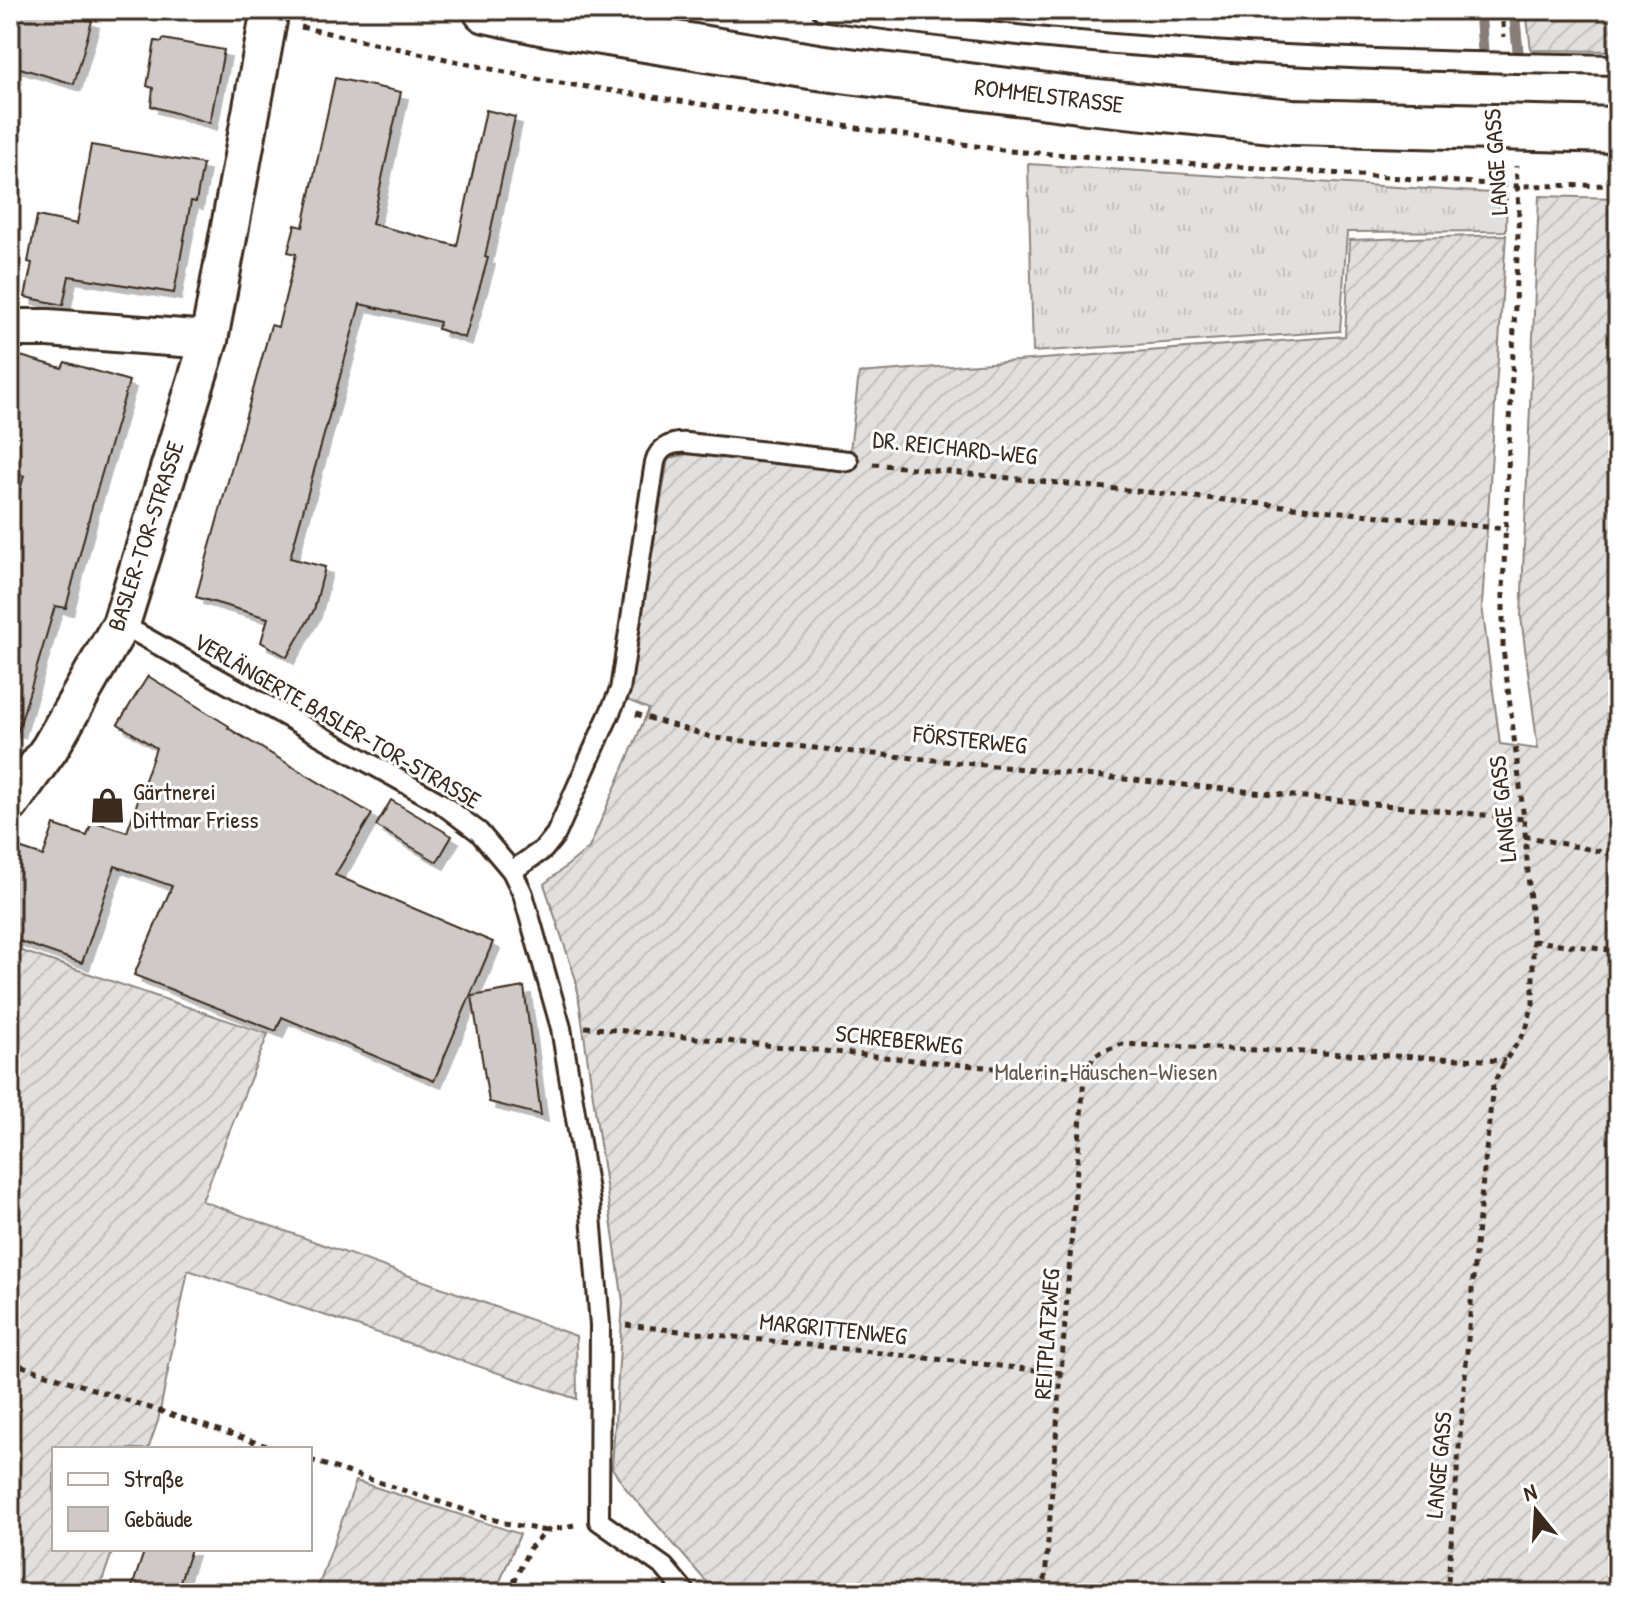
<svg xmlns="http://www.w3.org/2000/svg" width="1628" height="1603" font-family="'Patrick Hand',sans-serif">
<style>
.grass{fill:url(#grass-tufts);stroke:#8e857e;stroke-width:2}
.garden{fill:url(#garden-furrows);stroke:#8e857e;stroke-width:2}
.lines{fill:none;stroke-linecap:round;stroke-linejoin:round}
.stream{stroke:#887e77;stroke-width:11}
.building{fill:#cfcac7;stroke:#3b2a1e;stroke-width:2;filter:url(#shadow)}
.service-casing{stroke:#3b2a1e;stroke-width:24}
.minor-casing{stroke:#3b2a1e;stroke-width:42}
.secondary-casing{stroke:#3b2a1e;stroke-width:50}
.path{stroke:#3b2a1e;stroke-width:5;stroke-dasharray:6 6;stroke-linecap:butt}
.service{stroke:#fff;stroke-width:18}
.minor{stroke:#fff;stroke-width:36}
.secondary{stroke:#fff;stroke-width:44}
.labels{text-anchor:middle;stroke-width:6;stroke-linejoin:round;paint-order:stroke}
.street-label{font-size:24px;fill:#3b2a1e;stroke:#fff}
.poi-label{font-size:24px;fill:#3b2a1e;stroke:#fff;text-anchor:start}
.park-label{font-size:24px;fill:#65584e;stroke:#fff}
</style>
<defs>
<pattern id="grass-tufts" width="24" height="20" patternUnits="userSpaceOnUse" patternTransform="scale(2)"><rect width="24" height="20" fill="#e2e0de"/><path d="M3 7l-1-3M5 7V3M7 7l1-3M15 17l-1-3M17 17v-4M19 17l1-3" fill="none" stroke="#c3c0be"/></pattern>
<pattern id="garden-furrows" width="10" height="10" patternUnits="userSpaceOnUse" patternTransform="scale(2)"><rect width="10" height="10" fill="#e2e0de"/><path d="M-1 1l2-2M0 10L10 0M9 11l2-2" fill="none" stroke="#c3c0be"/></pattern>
<filter id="shadow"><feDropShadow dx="7" dy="7" stdDeviation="0" flood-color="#0004"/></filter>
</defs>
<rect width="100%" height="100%" fill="#fff"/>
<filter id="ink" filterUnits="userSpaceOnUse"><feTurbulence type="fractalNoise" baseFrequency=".0125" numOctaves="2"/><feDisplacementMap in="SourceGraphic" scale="16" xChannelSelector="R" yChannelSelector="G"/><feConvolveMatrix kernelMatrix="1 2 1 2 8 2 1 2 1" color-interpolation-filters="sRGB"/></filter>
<g filter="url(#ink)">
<!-- grass -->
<path class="grass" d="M1028 164 1507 194 1506 231 1347 232 1340 331 1033 352Z"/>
<!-- garden -->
<g class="garden">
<path d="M1526 10H1618V51L1531 50Z"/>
<path d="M1539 196 1618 198V1593H716L627 1490 612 1468 623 1302 576 980 544 884 589 848 649 709 627 700 668 459 694 452 848 468 859 373 1345 336 1350 240 1506 235 1482 606 1500 744 1538 749 1521 617Z"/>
<path d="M10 947 268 1034 202 1201 576 1336 577 1399 188 1270 158 1421 148 1449H54V1549H113L98 1593H10Z"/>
<path d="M356 1481 520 1534 495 1593H316Z"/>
</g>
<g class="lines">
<!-- stream -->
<g class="stream">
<path d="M1480 10 1483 51"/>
<path d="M1514 10 1518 51"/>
</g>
</g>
<!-- building -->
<g class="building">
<path d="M10 10H60L92 21 74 84 10 65Z"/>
<path d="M163 39 224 50 210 123 151 106 153 88 147 86 155 41 162 42Z"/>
<path d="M335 78 401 92 372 224 457 246 486 110 515 117 485 257 488 258 465 338 438 329 440 322 360 304 290 558 325 567 314 610 287 657 261 642 268 618 196 597 271 325 278 327 296 254 288 252 295 225 303 227Z"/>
<path d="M91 145 203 164 196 202 191 201 174 293 69 276 63 305 25 297 32 263 28 262 37 216 77 224Z"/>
<path d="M10 353 62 368 65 362 129 381 92 507 66 608 55 606 18 731 10 730V526L24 476 10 471Z"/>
<path d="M148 676 229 726 228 728 372 814 335 875 493 942 434 1081 282 1017 276 1031 134 975 172 886 115 866 82 963 10 938V845L43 856 54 825 87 836 92 821 127 832 156 748 118 724Z"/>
<path d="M391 800 452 836 437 862 376 826Z"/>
<path d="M524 987 541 1115 489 1102 472 996Z"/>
<path d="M145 1549H191L176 1593H130Z"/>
</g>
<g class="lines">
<defs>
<g id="service">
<path d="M822 10C1085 51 1352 61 1618 65"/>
<path d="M121 624 439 802 479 832 512 871 523 894 561 1028 590 1203 600 1325 599 1521 664 1567 686 1593"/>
<path d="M512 871 544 849 556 834 620 690 655 462C659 447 672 442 687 443L848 461"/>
</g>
<g id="minor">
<path d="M10 328H48L209 340"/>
<path d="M10 804 50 748 121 624 209 340 270 10"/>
</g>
<path id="secondary" d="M486 10 541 22 817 67 1087 101 1292 122 1618 130"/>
</defs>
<!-- service casing -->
<use href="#service" class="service-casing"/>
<!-- minor casing -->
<use href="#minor" class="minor-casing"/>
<!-- secondary casing -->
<use href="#secondary" class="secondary-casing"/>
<!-- path -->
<g class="path">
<path d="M1502 10 1504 37"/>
<path d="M301 27 541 80 1009 151 1518 186 1618 185"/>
<path d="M873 464 1507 529"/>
<path d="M636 714 714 738 1524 819"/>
<path d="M1524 836 1618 855"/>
<path d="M1533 941 1618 951"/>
<path d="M585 1027 1084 1077 1094 1055 1122 1044 1505 1061"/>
<path d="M626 1325 1063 1373"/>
<path d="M10 1362 276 1449"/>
<path d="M310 1460 505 1523 546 1531"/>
<path d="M509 1593 529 1549 546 1531 574 1525"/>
<path d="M1044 1593 1084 1077"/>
<path d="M1447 1593 1475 1255 1493 1085 1505 1061 1526 1030 1533 1004V941L1524 819 1503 648V590L1519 209 1516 166"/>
</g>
<!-- service -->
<use href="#service" class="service"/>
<!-- minor -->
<use href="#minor" class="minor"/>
<!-- secondary -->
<use href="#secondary" class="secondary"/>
</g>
</g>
<!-- icons -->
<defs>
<symbol id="shop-bare" viewBox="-9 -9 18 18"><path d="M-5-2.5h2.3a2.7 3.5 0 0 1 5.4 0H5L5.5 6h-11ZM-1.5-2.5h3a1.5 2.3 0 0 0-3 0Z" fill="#3b2a1e" stroke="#fff" stroke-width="2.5" paint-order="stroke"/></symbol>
</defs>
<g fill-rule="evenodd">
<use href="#shop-bare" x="82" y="780" width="51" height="51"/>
</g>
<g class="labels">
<!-- street labels -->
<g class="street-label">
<text transform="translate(1049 96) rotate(7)" y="8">ROMMELSTRASSE</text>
<text transform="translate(1496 162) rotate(-94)" y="8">LANGE GASS</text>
<text transform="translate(955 448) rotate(6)" y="8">DR. REICHARD-WEG</text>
<text transform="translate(146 536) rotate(-72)" y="8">BASLER-TOR-STRASSE</text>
<text transform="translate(337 721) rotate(30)" y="8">VERLÄNGERTE BASLER-TOR-STRASSE</text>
<text transform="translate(970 740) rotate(6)" y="8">FÖRSTERWEG</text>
<text transform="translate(1503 809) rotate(-96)" y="8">LANGE GASS</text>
<text transform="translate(899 1040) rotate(6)" y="8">SCHREBERWEG</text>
<text transform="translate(833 1329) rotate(6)" y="8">MARGRITTENWEG</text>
<text transform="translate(1047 1334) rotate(-86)" y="8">REITPLATZWEG</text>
<text transform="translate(1439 1465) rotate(-85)" y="8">LANGE GASS</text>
</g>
<!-- poi labels -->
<g class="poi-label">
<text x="133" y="800">Gärtnerei<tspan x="133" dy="28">Dittmar Friess</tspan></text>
</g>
<!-- park labels -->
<g class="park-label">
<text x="1106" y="1080">Malerin-Häuschen-Wiesen</text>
</g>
</g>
<!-- margin -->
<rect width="1628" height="1603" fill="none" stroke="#fff" stroke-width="40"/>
<rect x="20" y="20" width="1588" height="1563" fill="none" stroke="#3b2a1e" stroke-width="3" filter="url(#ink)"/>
<!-- legend -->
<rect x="52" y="1447" width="260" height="104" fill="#ffffff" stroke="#b1aaa5" stroke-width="2"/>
<rect x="68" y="1473" width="40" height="12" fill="#ffffff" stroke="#b1aaa5" stroke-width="2"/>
<text x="124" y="1487" font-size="24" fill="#3b2a1e">Straße</text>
<rect x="68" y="1507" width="40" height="24" fill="#cfcac7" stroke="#b1aaa5" stroke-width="2"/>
<text x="124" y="1527" font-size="24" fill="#3b2a1e">Gebäude</text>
<!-- north arrow -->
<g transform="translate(1536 1511) rotate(342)" stroke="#ffffff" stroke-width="6" paint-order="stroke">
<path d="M0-6L14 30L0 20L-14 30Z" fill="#3b2a1e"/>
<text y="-12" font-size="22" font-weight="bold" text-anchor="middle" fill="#3b2a1e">N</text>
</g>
</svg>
